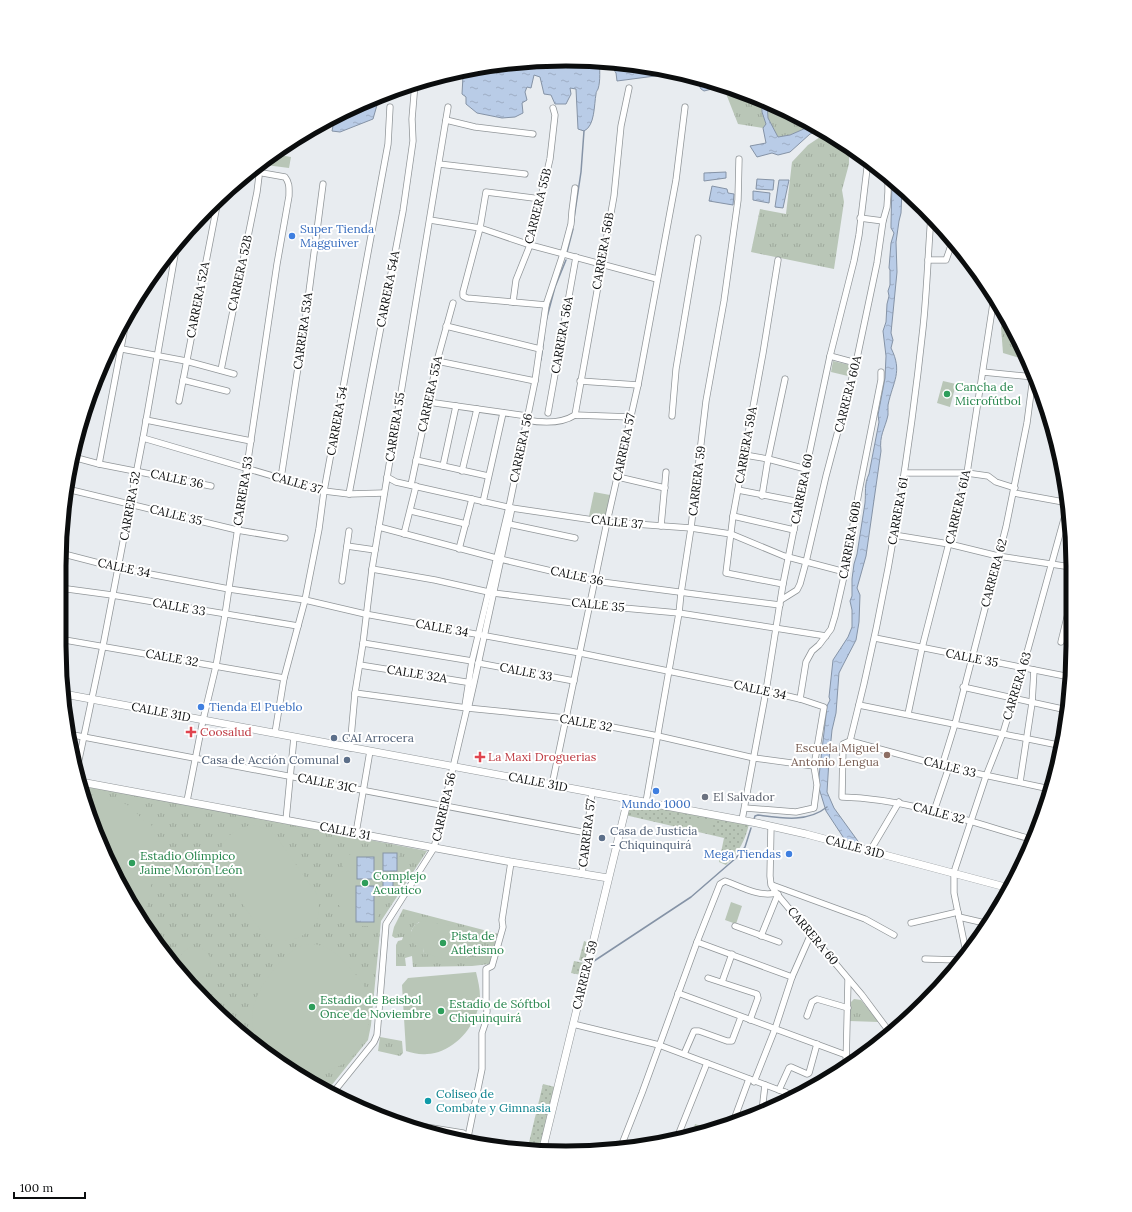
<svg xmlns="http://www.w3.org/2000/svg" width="1132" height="1212" font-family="Lora,serif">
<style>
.education{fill:#f2dae5}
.grass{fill:url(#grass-tufts);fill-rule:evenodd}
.park{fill:url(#park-dots)}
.pitch{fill:#b9c6b7}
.water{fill:url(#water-ripples);stroke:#8593a6}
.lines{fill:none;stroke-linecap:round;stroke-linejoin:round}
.stream{stroke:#8593a6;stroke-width:1.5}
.minor-casing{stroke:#919699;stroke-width:7}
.tertiary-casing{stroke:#919699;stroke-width:8}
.minor{stroke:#fff;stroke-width:5.5}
.tertiary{stroke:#fff;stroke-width:7}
.shop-dot{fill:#3f7fe0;stroke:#fff;stroke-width:1.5}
.leisure-dot{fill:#2e9e5b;stroke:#fff;stroke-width:1.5}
.health-dot{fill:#e0444e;stroke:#fff;stroke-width:1.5}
.service-dot{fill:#5c6f8a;stroke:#fff;stroke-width:1.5}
.education-dot{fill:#8d6e63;stroke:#fff;stroke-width:1.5}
.worship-dot{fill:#6b7280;stroke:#fff;stroke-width:1.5}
.culture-dot{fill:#0f9aa8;stroke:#fff;stroke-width:1.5}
.labels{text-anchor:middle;stroke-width:4;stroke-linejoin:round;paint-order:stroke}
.street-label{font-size:12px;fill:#0b0d0e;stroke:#fff}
.shop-label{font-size:12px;fill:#366cbe;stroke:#fff;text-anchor:start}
.leisure-label{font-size:12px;fill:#27864d;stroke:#fff;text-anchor:start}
.health-label{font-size:12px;fill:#be3a42;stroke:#fff;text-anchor:start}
.service-label{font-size:12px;fill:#4e5e75;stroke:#fff;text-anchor:start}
.education-label{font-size:12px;fill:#785e54;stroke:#fff;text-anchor:end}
.worship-label{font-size:12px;fill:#5b616d;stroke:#fff;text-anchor:start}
.culture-label{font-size:12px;fill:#0d838f;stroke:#fff;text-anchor:start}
.rim{fill:none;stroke:#0b0d0e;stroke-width:5}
</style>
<defs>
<pattern id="grass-tufts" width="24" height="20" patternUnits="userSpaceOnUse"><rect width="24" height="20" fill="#b9c6b7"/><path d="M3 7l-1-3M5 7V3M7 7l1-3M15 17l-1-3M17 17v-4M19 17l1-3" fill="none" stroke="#9ea99c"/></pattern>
<pattern id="park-dots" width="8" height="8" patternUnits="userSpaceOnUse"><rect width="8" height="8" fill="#b9c6b7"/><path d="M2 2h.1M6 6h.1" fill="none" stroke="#9ea99c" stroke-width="1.8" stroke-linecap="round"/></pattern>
<pattern id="water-ripples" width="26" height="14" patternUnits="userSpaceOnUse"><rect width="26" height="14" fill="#b9cce7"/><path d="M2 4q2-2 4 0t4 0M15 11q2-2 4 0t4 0" fill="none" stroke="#9eaec5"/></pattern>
</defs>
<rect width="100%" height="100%" fill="#e8ecf0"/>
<!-- education -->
<path class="education" d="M422 1131 465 1137 467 1141 435 1136Z"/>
<!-- grass -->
<g class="grass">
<path d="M723 86 790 111 813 125 790 135 778 137 767 143 763 128 738 124Z"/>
<path d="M826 133 849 148V164L842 190 844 202 834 269 751 252 760 209 786 214 792 162 808 145Z"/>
<path d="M1006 315 1027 360 1003 353 1001 327Z"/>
<path d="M82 784 427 851 381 921 371 1025 368 1040 327 1091 232 1027 164 954 111 870Z"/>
<path d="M403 909 499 934 490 964 472 966 413 967 412 956 405 958 406 966H396V945L398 941 402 940 403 937 395 938 392 936 394 927ZM419 922 470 955 466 958 423 953 424 949 411 931 414 926Z"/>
<path d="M854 999 861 1000 879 1022 849 1021 850 1003Z"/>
<path d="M380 1037 402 1041 403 1053 400 1056 378 1051Z"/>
</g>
<!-- park -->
<g class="park">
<path d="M629 801 749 824C745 841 739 852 726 865L719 862 724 838 625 815Z"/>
<path d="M584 941 589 943 585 962 579 960Z"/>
<path d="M574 961 584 963 580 967 579 971 581 975 571 973Z"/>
<path d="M543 1084 555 1087 539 1152 527 1151Z"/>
</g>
<!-- pitch -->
<g class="pitch">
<path d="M274 154 291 157 289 168 266 165V160Z"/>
<path d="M833 361 850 365 848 376 831 372Z"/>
<path d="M943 381 956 384 950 407 937 403Z"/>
<path d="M594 492 610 495 605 520 589 516Z"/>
<path d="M99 797H107L108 800 113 801 114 798 131 807 144 821 148 819 154 830 155 837H160V841L156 842V852H154V854L157 856 144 921H143L111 870 87 798Z"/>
<path d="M693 817 714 821 711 833 690 828Z"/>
<path d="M253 825 268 829 275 835 316 893C324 915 315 934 291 940 282 942 279 938 270 944L213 861 219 857C222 837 235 828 253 825Z"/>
<path d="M351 851H399V875H395L394 891H378V926H345V923H340V905H336V874H340V872L343 871V855H350Z"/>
<path d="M731 902 742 906 736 924 725 920Z"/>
<path d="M427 921C438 924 460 926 468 932 471 935 473 940 473 944 473 950 470 954 466 958L464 964 423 953 424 949C421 948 417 947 415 945 408 939 410 927 418 923 420 921 424 922 427 921Z"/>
<path d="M313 944C332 947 337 954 350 968 356 975 364 983 367 993 377 1027 358 1070 319 1071 311 1071 301 1072 294 1069 289 1066 284 1062 279 1059 273 1055 265 1051 260 1044 253 1035 251 1021 253 1010 256 989 282 954 301 946 305 944 309 944 313 944Z"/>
<circle cx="195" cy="963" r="16"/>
<path d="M476 972C478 980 480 989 480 997 479 1023 455 1053 427 1054 420 1055 413 1053 406 1051L402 985 408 978Z"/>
<path d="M695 1124 713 1130 692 1135Z"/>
</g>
<!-- water -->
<g class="water">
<path d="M600 60C599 69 601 80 598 89 597 91 596 92 596 94 594 105 595 126 584 131L578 129 576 89 570 88 571 94 566 104H555L551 95 544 94 540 77 534 75 531 88 527 87 525 92 527 100 522 103 523 113 515 117 502 118 477 113 466 104V97L462 94 463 76 456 74 500 63Z"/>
<path d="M609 62 688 75 655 76 617 81 616 73Z"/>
<path d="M694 76H697L719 85 716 88 704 91 701 89Z"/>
<path d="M376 98 377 105 373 119 340 132 332 131 333 126 329 119Z"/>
<path d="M762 101 767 102 768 118 778 137 790 135 813 125 820 130 810 134 790 152 778 155 772 153 757 157 750 146 766 143 763 128 766 124 762 112Z"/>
<path d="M726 172V178L704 181V173Z"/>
<path d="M757 179 774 180 773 190 756 189Z"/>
<path d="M779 180H789L783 208 775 207Z"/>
<path d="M892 180 902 189 901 213 899 221 896 242 897 272 891 333 893 340 891 348C903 372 893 381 888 405 888 408 888 411 888 415 885 429 879 435 881 451L866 556 857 588 860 595 859 622 856 640 842 667 839 673 836 713 832 730 829 760 827 792 834 808 860 844 845 840 826 811 818 785 827 706 830 700 829 697 833 660 848 637 852 627V610L850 601 852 596V579L854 564 857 554 865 503C866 493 864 484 869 474L879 422 878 415 885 378 886 356 883 331 886 322 887 304 889 296 888 291 890 285V270L889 268 891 243 894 233 891 228V224Z"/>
<path d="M712 186 727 189 728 193 734 194 733 205 709 201Z"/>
<path d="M753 191 770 193 769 203 753 200Z"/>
<rect x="383" y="853" width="14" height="18"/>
<rect x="357" y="857" width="17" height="22"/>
<rect x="383" y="877" width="10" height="11"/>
<rect x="356" y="886" width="18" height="36"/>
</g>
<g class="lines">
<!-- stream -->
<g class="stream">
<path d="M573 225 581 172 584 131"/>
<path d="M567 252 573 229"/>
<path d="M546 321 555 287 566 260"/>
<path d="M541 360 544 336"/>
<path d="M1037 388 1039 387"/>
<path d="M754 819 755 816 758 815C781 818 807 823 827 807"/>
<path d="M591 963 691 897 736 858 745 847 751 828"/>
</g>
<defs>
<g id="minor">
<path d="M446 120 475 127 533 134"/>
<path d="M439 164 525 174"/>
<path d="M541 199 486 192 480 228 463 292V296L467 298 546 305"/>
<path d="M860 218 883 221"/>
<path d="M430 220 480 228 530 245 657 279"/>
<path d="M778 260 763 353 733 516 726 573 783 584"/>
<path d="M928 260H946L953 240"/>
<path d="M513 302 516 280 530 245 537 214 550 159 555 115 553 108"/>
<path d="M446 326 540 349"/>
<path d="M122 349 186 361 234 374"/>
<path d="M830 356 856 363"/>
<path d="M437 361 535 381"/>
<path d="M221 370 257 192 259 176"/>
<path d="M983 372 1034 377"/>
<path d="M183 380 227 391"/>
<path d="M580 381 638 385"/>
<path d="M179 401 218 200"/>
<path d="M428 402 527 416"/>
<path d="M548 413 576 257"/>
<path d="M575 415 614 196 621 126 629 88"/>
<path d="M672 416 676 369 698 238"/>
<path d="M146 420 251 441"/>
<path d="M526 420C542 423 561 424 575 415L631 417"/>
<path d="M143 438 324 491 349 494 384 493"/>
<path d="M745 455 768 459 806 469"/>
<path d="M73 457 99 464 211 486"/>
<path d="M416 460 488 476"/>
<path d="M99 464 127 316"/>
<path d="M443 466 456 406"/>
<path d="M462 471 477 409"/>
<path d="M905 473H967L988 476 996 482 1015 488"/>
<path d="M387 477 396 482 512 508 607 522 691 528 731 534 784 556 845 572"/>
<path d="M618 477 665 488"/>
<path d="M281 478 306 315 323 184"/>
<path d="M411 485 437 361 453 303"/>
<path d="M67 489 237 530 285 538"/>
<path d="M738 490 800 502"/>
<path d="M1014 493 1069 503"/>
<path d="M349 494 403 211 413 141 412 119 415 83"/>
<path d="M762 496 768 459 785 379"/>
<path d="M483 502 503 413"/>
<path d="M411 511 466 524"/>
<path d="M733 516 794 530"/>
<path d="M509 524 575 538"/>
<path d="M661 526 666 472"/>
<path d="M379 527 496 558 594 581 780 605"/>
<path d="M404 534 416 486"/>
<path d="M894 535 949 544 998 556 1071 567"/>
<path d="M347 546 375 550"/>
<path d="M459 549 472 499"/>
<path d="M60 553 118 568 229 589 305 600 365 614 580 653 766 691 800 699 824 707 814 766 817 785 814 808 796 812 745 808"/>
<path d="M372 569 435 580 493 593 590 605 679 613 826 636"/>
<path d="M342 581 349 531"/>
<path d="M60 588 112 595 298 626"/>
<path d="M781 600 797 590 800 584 806 562 826 476 856 363 877 263 883 221 887 207 888 192V176"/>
<path d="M875 638 1070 677"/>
<path d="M59 639 284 678"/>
<path d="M1061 642 1072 597"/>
<path d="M363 643 472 661"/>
<path d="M478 663 574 681"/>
<path d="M360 665 472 683"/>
<path d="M963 687 1067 710"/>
<path d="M355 693 467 708 566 718 658 736 754 758 814 766"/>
<path d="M800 699 806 662 812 651 819 645 831 629 835 616 845 572 859 491 881 380V372"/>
<path d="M859 705 1063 746"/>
<path d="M467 708 465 706 472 661 509 507 535 381 546 305 563 254 571 224 572 211 575 188"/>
<path d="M908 714 922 648 967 473 994 297"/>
<path d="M275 733 284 678 305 600 319 529 324 491 388 144 390 107"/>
<path d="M68 734 587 833"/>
<path d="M850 741C885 605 908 467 923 328 927 291 928 253 931 216"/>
<path d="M850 741 843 744V746L842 797C909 799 971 822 1034 840"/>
<path d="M850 741 942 766 1050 789"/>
<path d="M350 748 355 693 363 643 372 569 448 107"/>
<path d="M942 766 955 724 1006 527 1027 423 1033 377"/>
<path d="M77 769 103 646 143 438 177 243"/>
<path d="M1020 782 1032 703 1034 670"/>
<path d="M552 785 607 522 638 385 676 180 685 107"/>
<path d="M187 801 203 720 216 666 225 615 277 264 289 196C289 189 290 183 285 177L251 171"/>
<path d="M646 802 679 613 681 593 691 528 706 401 724 301 738 200 739 159"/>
<path d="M934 811 949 767"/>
<path d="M286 820 294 737"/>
<path d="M742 820 766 691 783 584 806 469 830 356 854 261 859 235 868 160"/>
<path d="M771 826 770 876 771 885 776 893 862 995 891 1034"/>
<path d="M356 833 370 751"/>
<path d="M870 851 899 802"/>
<path d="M955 869 986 776 1003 733 1023 667 1069 501"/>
<path d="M954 873V893L966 952"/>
<path d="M582 874 592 792"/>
<path d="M772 885 865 919 894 935"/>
<path d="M959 917 989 924"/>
<path d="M911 923 958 912"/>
<path d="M735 926 779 942"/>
<path d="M761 936 778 894"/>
<path d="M697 942 792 977"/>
<path d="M925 959 959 960"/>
<path d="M708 978 757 994 758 998 750 1020"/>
<path d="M722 982 732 954"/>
<path d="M678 993 846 1055"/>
<path d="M807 1016 812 1002 817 999 848 1008"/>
<path d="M573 1024 659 1045 795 1096"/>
<path d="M684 1054 694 1031H699L727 1041H732L741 1017"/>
<path d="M847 1058H857"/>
<path d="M846 1066 848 980"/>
<path d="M754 1082 775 1029 792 977 811 934"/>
<path d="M779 1090 789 1068 791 1067 807 1074 809 1073 817 1044"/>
<path d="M332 1094 374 1042 377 1035 386 924 434 848 467 708 469 705 474 683 512 508"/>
<path d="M784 1101 785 1092"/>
<path d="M762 1111 765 1085"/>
<path d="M401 1123 463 1133 468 1137 471 1142"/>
<path d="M732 1125 749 1079"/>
<path d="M468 1137 482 1069V1033L485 1024 487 1011 486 1003V969L492 966 503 927 502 920 511 862"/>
<path d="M677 1138 707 1063"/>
<path d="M620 1149 642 1093 697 942 720 884 725 881C742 887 758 897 776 893"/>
</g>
<g id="tertiary">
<path d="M64 694 757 823 806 834 1009 888"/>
<path d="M81 782 511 862 608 878"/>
<path d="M542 1152 628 799"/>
</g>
</defs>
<!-- minor casing -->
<use href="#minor" class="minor-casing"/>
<!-- tertiary casing -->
<use href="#tertiary" class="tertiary-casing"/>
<!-- minor -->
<use href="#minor" class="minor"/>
<!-- tertiary -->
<use href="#tertiary" class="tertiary"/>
</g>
<!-- markers -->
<g class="shop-dot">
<circle cx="292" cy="236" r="4"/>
<circle cx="201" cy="707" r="4"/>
<circle cx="656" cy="791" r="4"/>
<circle cx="789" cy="854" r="4"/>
</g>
<g class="leisure-dot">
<circle cx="947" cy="394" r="4"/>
<circle cx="132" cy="863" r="4"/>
<circle cx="365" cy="883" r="4"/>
<circle cx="443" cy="943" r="4"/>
<circle cx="312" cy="1007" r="4"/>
<circle cx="441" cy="1011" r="4"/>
</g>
<g class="health-dot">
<path d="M189 726h4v4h4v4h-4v4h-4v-4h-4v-4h4z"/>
<path d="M478 751h4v4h4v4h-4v4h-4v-4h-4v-4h4z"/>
</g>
<g class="service-dot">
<circle cx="334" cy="738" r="4"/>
<circle cx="347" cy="760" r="4"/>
<circle cx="602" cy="838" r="4"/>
</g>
<circle class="education-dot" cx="887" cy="755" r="4"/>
<circle class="worship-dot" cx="705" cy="797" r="4"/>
<circle class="culture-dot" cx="428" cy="1101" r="4"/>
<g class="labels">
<!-- street labels -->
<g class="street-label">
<text transform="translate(538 206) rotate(-76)" y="4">CARRERA 55B</text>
<text transform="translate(603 251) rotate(-80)" y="4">CARRERA 56B</text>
<text transform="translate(240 273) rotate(-78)" y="4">CARRERA 52B</text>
<text transform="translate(388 289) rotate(-79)" y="4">CARRERA 54A</text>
<text transform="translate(198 300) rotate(-79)" y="4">CARRERA 52A</text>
<text transform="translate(303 331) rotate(-82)" y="4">CARRERA 53A</text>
<text transform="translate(562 335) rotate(-80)" y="4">CARRERA 56A</text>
<text transform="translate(430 394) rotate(-78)" y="4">CARRERA 55A</text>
<text transform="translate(848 394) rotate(-76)" y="4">CARRERA 60A</text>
<text transform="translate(337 421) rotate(-80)" y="4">CARRERA 54</text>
<text transform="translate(395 427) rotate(-81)" y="4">CARRERA 55</text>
<text transform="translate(746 445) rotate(-80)" y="4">CARRERA 59A</text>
<text transform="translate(624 447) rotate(-78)" y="4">CARRERA 57</text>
<text transform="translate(521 448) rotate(-78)" y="4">CARRERA 56</text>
<text transform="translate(177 479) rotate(12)" y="4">CALLE 36</text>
<text transform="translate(697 481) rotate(-83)" y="4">CARRERA 59</text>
<text transform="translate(297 483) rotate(16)" y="4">CALLE 37</text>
<text transform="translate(802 489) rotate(-79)" y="4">CARRERA 60</text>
<text transform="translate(243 491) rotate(-81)" y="4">CARRERA 53</text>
<text transform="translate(130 506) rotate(-80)" y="4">CARRERA 52</text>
<text transform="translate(958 507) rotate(-77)" y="4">CARRERA 61A</text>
<text transform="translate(898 511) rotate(-80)" y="4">CARRERA 61</text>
<text transform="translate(176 515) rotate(14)" y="4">CALLE 35</text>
<text transform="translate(617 522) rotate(6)" y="4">CALLE 37</text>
<text transform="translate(850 540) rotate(-80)" y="4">CARRERA 60B</text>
<text transform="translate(124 568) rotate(12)" y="4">CALLE 34</text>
<text transform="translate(994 573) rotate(-75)" y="4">CARRERA 62</text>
<text transform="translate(577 576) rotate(12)" y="4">CALLE 36</text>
<text transform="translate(598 605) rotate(6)" y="4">CALLE 35</text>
<text transform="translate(179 607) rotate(10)" y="4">CALLE 33</text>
<text transform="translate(442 628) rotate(10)" y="4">CALLE 34</text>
<text transform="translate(172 658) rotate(10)" y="4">CALLE 32</text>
<text transform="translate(972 658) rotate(11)" y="4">CALLE 35</text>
<text transform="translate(526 672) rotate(11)" y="4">CALLE 33</text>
<text transform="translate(417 674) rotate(9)" y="4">CALLE 32A</text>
<text transform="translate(1017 686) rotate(-73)" y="4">CARRERA 63</text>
<text transform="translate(760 690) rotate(12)" y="4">CALLE 34</text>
<text transform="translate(161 712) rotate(11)" y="4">CALLE 31D</text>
<text transform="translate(586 723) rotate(10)" y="4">CALLE 32</text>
<text transform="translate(950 767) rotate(14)" y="4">CALLE 33</text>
<text transform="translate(538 782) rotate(11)" y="4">CALLE 31D</text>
<text transform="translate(327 783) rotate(11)" y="4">CALLE 31C</text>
<text transform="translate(444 807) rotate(-77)" y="4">CARRERA 56</text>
<text transform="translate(939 813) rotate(15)" y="4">CALLE 32</text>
<text transform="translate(345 831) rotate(11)" y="4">CALLE 31</text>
<text transform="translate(587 833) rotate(-83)" y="4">CARRERA 57</text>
<text transform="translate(855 847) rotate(15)" y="4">CALLE 31D</text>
<text transform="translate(813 936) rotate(50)" y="4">CARRERA 60</text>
<text transform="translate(585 975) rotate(-76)" y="4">CARRERA 59</text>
</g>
<!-- shop labels -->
<g class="shop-label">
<text x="300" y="233">Super Tienda<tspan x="300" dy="14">Magguiver</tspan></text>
<text x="209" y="711">Tienda El Pueblo</text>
<text x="656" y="808" text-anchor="middle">Mundo 1000</text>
<text x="781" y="858" text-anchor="end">Mega Tiendas</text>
</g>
<!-- leisure labels -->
<g class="leisure-label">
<text x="955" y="391">Cancha de<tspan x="955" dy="14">Microfútbol</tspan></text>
<text x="140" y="860">Estadio Olímpico<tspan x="140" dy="14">Jaime Morón León</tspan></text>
<text x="373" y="880">Complejo<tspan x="373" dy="14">Acuatico</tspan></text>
<text x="451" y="940">Pista de<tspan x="451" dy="14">Atletismo</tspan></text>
<text x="320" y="1004">Estadio de Beisbol<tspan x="320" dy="14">Once de Noviembre</tspan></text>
<text x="449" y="1008">Estadio de Sóftbol<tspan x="449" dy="14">Chiquinquirá</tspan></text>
</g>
<!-- health labels -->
<g class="health-label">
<text x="200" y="736">Coosalud</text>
<text x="488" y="761">La Maxi Droguerias</text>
</g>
<!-- service labels -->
<g class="service-label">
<text x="342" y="742">CAI Arrocera</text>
<text x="339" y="764" text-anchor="end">Casa de Acción Comunal</text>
<text x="610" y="835">Casa de Justicia<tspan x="610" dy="14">- Chiquinquirá</tspan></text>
</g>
<!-- education labels -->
<g class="education-label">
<text x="879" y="752">Escuela Miguel<tspan x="879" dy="14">Antonio Lengua</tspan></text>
</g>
<!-- worship labels -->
<g class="worship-label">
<text x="713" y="801">El Salvador</text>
</g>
<!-- culture labels -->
<g class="culture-label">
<text x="436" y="1098">Coliseo de<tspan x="436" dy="14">Combate y Gimnasia</tspan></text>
</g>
</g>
<!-- crop -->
<path d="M0 0H1132V1212H0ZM566 66H566A500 500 0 0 1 1066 566V646A500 500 0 0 1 566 1146H566A500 500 0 0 1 66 646V566A500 500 0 0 1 566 66Z" fill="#fff" fill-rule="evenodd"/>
<path class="rim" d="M566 66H566A500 500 0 0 1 1066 566V646A500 500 0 0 1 566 1146H566A500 500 0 0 1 66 646V566A500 500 0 0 1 566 66Z"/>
<!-- scale -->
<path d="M14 1192v6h71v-6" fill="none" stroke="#0b0d0e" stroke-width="2"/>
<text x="20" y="1192" font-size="12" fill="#0b0d0e" stroke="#ffffff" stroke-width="3" paint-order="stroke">100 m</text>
</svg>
